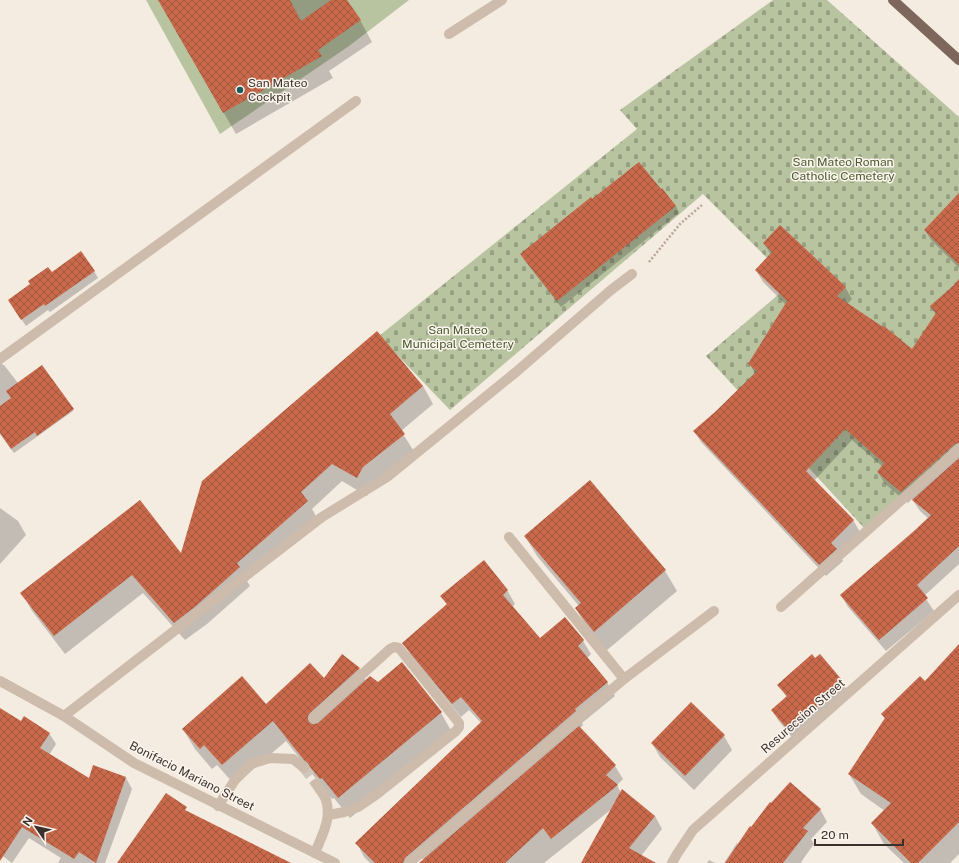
<svg xmlns="http://www.w3.org/2000/svg" width="959" height="863" font-family="'Public Sans',sans-serif">
<style>
.cemetery{fill:url(#cemetery-stones)}
.park{fill:#b8c4a0}
.shadow{fill:#0003}
.building{fill:url(#building-cross-hatch)}
.lines{fill:none;stroke-linecap:round;stroke-linejoin:round}
.minor-tunnel{stroke:#cfc6bd;stroke-width:10;stroke-dasharray:10 5;stroke-linecap:butt}
.path{stroke:#b9a596;stroke-width:2.5;stroke-dasharray:2 2;stroke-linecap:butt}
.minor{stroke:#cdbbac;stroke-width:10}
.major{stroke:#7d675c;stroke-width:10}
.poi-dot{fill:#1f5a5e;stroke:#fbf5ee;stroke-width:1.5}
.labels{text-anchor:middle;stroke-width:3;stroke-linejoin:round;paint-order:stroke}
.poi-label{font-size:12px;fill:#3b302b;stroke:#fbf5ee;text-anchor:start}
.park-label{font-size:12px;fill:#4a5a2e;stroke:#fbf5ee}
.street-label{font-size:12px;fill:#3b302b;stroke:#fbf5ee}
</style>
<defs>
<pattern id="cemetery-stones" width="16" height="16" patternUnits="userSpaceOnUse"><rect width="16" height="16" fill="#b8c4a0"/><path d="M2 7V4a2 2 0 0 1 4 0v3zM10 15v-3a2 2 0 0 1 4 0v3z" fill="#97a083"/></pattern>
<pattern id="building-cross-hatch" width="8" height="8" patternUnits="userSpaceOnUse"><rect width="8" height="8" fill="#c8694b"/><path d="M0 0l8 8M0 8l8-8" fill="none" stroke="#a4573f"/></pattern>
</defs>
<rect width="100%" height="100%" fill="#f4ebe1"/>
<!-- cemetery -->
<path class="cemetery" d="M773 0H827L959 117V441L866 530 706 356 792 283 703 194 450 410 379 336 637 129 620 110Z"/>
<!-- park -->
<path class="park" d="M146 0H409L349 46 220 134Z"/>
<!-- shadow -->
<g class="shadow">
<path d="M159 0H346L360 20 372 42 329 71 333 78 236 134Z"/>
<path d="M662 190 676 206 679 213 561 307 525 261 522 255 591 200 661 191Z"/>
<path d="M959 209V268L931 240 925 230Z"/>
<path d="M764 243 845 287 852 299 847 304 912 351 936 315 931 307 959 283V564L924 596 934 611 886 651 848 607 841 595 929 519 920 511 912 499 908 503 885 484 878 472 883 467 852 440 814 481 853 520 860 532 839 553 843 561 826 576 701 442 694 431 716 413 755 374 750 364 786 305 763 282 756 270 771 255Z"/>
<path d="M94 271 98 278 50 312 48 310 26 326 9 301 51 274Z"/>
<path d="M0 360 3 365H4L18 383 67 401 73 411 14 453 0 434Z"/>
<path d="M423 386 433 404 401 431 415 453 373 485 367 496 342 481 312 509 318 520 247 581 250 586 207 624 185 640 143 593 65 654 32 611 22 593 182 555Z"/>
<path d="M589 481 665 571 677 591 606 651 588 629 576 609 579 606 537 556 525 536Z"/>
<path d="M0 508 18 521 26 535 0 564Z"/>
<path d="M507 590 515 604 512 607 540 639 565 618 583 641 591 654 587 658 607 682 615 696 582 723 583 725 579 729 615 766 623 779 617 785 621 793 655 816 662 829 641 856 650 863H582L613 808 544 863H429L425 861 420 856 412 863H370L364 857 357 843 481 723 469 710 461 717 411 656 404 643 447 605 442 596Z"/>
<path d="M959 645V854L950 863H904L884 844 872 823 885 811 861 794 849 774 885 719 882 714 925 682Z"/>
<path d="M402 663 441 713 453 734 350 818 334 798 332 799 286 741 235 785 217 765 212 769 195 749 183 729 266 705 324 680 359 668 366 681 378 683Z"/>
<path d="M841 680 847 690 795 741 778 720 772 710 787 698 779 685Z"/>
<path d="M691 703 724 736 732 750 694 790 660 757 652 743Z"/>
<path d="M0 709 21 722 49 733 56 744 49 755 89 779 94 766 126 778 132 789 105 863H58L61 858 29 838 12 863 0 854Z"/>
<path d="M820 809 827 822 811 839 814 844 801 862 803 863H724L737 843 739 845Z"/>
<path d="M709 860 715 863H707Z"/>
</g>
<!-- building -->
<g class="building">
<path d="M158 0H290L301 21 331 0H347L361 20 318 50 322 56 223 113Z"/>
<path d="M639 162 661 189 662 188 676 206 557 301 520 254 591 197 592 199Z"/>
<path d="M959 193V265L924 230Z"/>
<path d="M780 225 846 287 837 296 883 327 884 326 912 349 936 313 930 306 954 285 959 279V443L955 444 901 492 877 472 884 463 845 429 806 471 854 520 831 543 837 549 819 565 693 431 715 412 757 371 748 364 787 301 755 270 772 252 763 243Z"/>
<path d="M81 251 95 271 45 306 44 304 21 320 8 300 30 284 28 281 48 267 52 272Z"/>
<path d="M377 331 423 386 390 414 405 434 363 467 357 478 332 464 301 492 308 501 237 563 240 567 196 606 174 623 132 575 54 636 20 593 140 500 181 553 202 481Z"/>
<path d="M42 365 74 409 37 436 35 432 11 449 0 433V406L11 398 6 391Z"/>
<path d="M959 458V546L917 585 928 598 879 640 840 595 914 531 931 515 912 500Z"/>
<path d="M590 480 666 570 594 632 575 608 581 603 524 536Z"/>
<path d="M484 560 508 590 503 595 540 638 565 617 584 640 578 646 608 682 575 709 576 711 405 858 403 863H375L355 843 482 721 461 697 452 704 402 643 447 604 440 596Z"/>
<path d="M959 644V822L918 863H911L871 823 891 803 848 774 885 718 881 714 920 676 925 681Z"/>
<path d="M342 654 360 668 310 713 308 716V719L309 722 312 724H315L318 723 370 676 378 682 402 662 442 712 338 798 322 778 320 779 319 778 310 767 308 763 304 760 273 721 222 765 204 745 200 749 182 729 242 676 266 704 310 663 324 678Z"/>
<path d="M812 654 815 658 820 654 842 680 815 703 818 706 789 731 771 710 787 696 777 685Z"/>
<path d="M691 702 725 735 685 776 651 743Z"/>
<path d="M0 708 21 721 24 716 50 733 40 748 89 778 93 765 126 777 96 863 79 852 74 859 22 827 0 861Z"/>
<path d="M579 726 616 765 606 775 618 785 551 839 543 828 505 863H419Z"/>
<path d="M790 782 821 809 803 828 808 831 783 863H725L750 826 751 827 770 802 771 803Z"/>
<path d="M622 789 655 816 629 848 656 863H581Z"/>
<path d="M166 793 187 807 185 810 291 863H117Z"/>
</g>
<g class="lines">
<!-- minor-tunnel -->
<path class="minor-tunnel" d="M304 768 316 784"/>
<!-- path -->
<path class="path" d="M649 262 680 224 702 205"/>
<!-- minor -->
<g class="minor">
<path d="M449 34 502 0"/>
<path d="M0 359 356 101"/>
<path d="M509 537 624 679"/>
<path d="M781 607 959 449"/>
<path d="M0 681 64 716 134 763 335 863"/>
<path d="M64 716 322 517 387 477 516 372 611 290 632 274"/>
<path d="M314 718 390 649 394 647 399 648 459 723V727L456 731 377 794 358 807 344 812 329 815"/>
<path d="M218 806 235 780 251 764 270 758 293 759 304 768"/>
<path d="M315 853C322 835 332 819 326 800 324 794 319 789 316 784"/>
<path d="M409 863 624 679 714 611"/>
<path d="M672 863 677 854 693 830 959 595"/>
</g>
<!-- major -->
<path class="major" d="M893 0 959 60"/>
</g>
<!-- markers -->
<circle class="poi-dot" cx="240" cy="90" r="4"/>
<g class="labels">
<!-- poi labels -->
<g class="poi-label">
<text x="248" y="87">San Mateo<tspan x="248" dy="14">Cockpit</tspan></text>
</g>
<!-- park labels -->
<g class="park-label">
<text x="843" y="166">San Mateo Roman<tspan x="843" dy="14">Catholic Cemetery</tspan></text>
<text x="458" y="334">San Mateo<tspan x="458" dy="14">Municipal Cemetery</tspan></text>
</g>
<!-- street labels -->
<g class="street-label">
<text transform="translate(803 716) rotate(-41)" y="4">Resurecsion Street</text>
<text transform="translate(192 776) rotate(27)" y="4">Bonifacio Mariano Street</text>
</g>
</g>
<!-- north arrow -->
<g transform="translate(36 827) rotate(304)" stroke="#fbf5ee" stroke-width="3" paint-order="stroke">
<path d="M0-3L7 15L0 10L-7 15Z" fill="#3b302b"/>
<text y="-6" font-size="11" font-weight="bold" text-anchor="middle" fill="#3b302b">N</text>
</g>
<!-- scale -->
<path d="M815 839v6h88v-6" fill="none" stroke="#3b302b" stroke-width="2"/>
<text x="821" y="839" font-size="12" fill="#3b302b" stroke="#fbf5ee" stroke-width="3" paint-order="stroke">20 m</text>
</svg>
